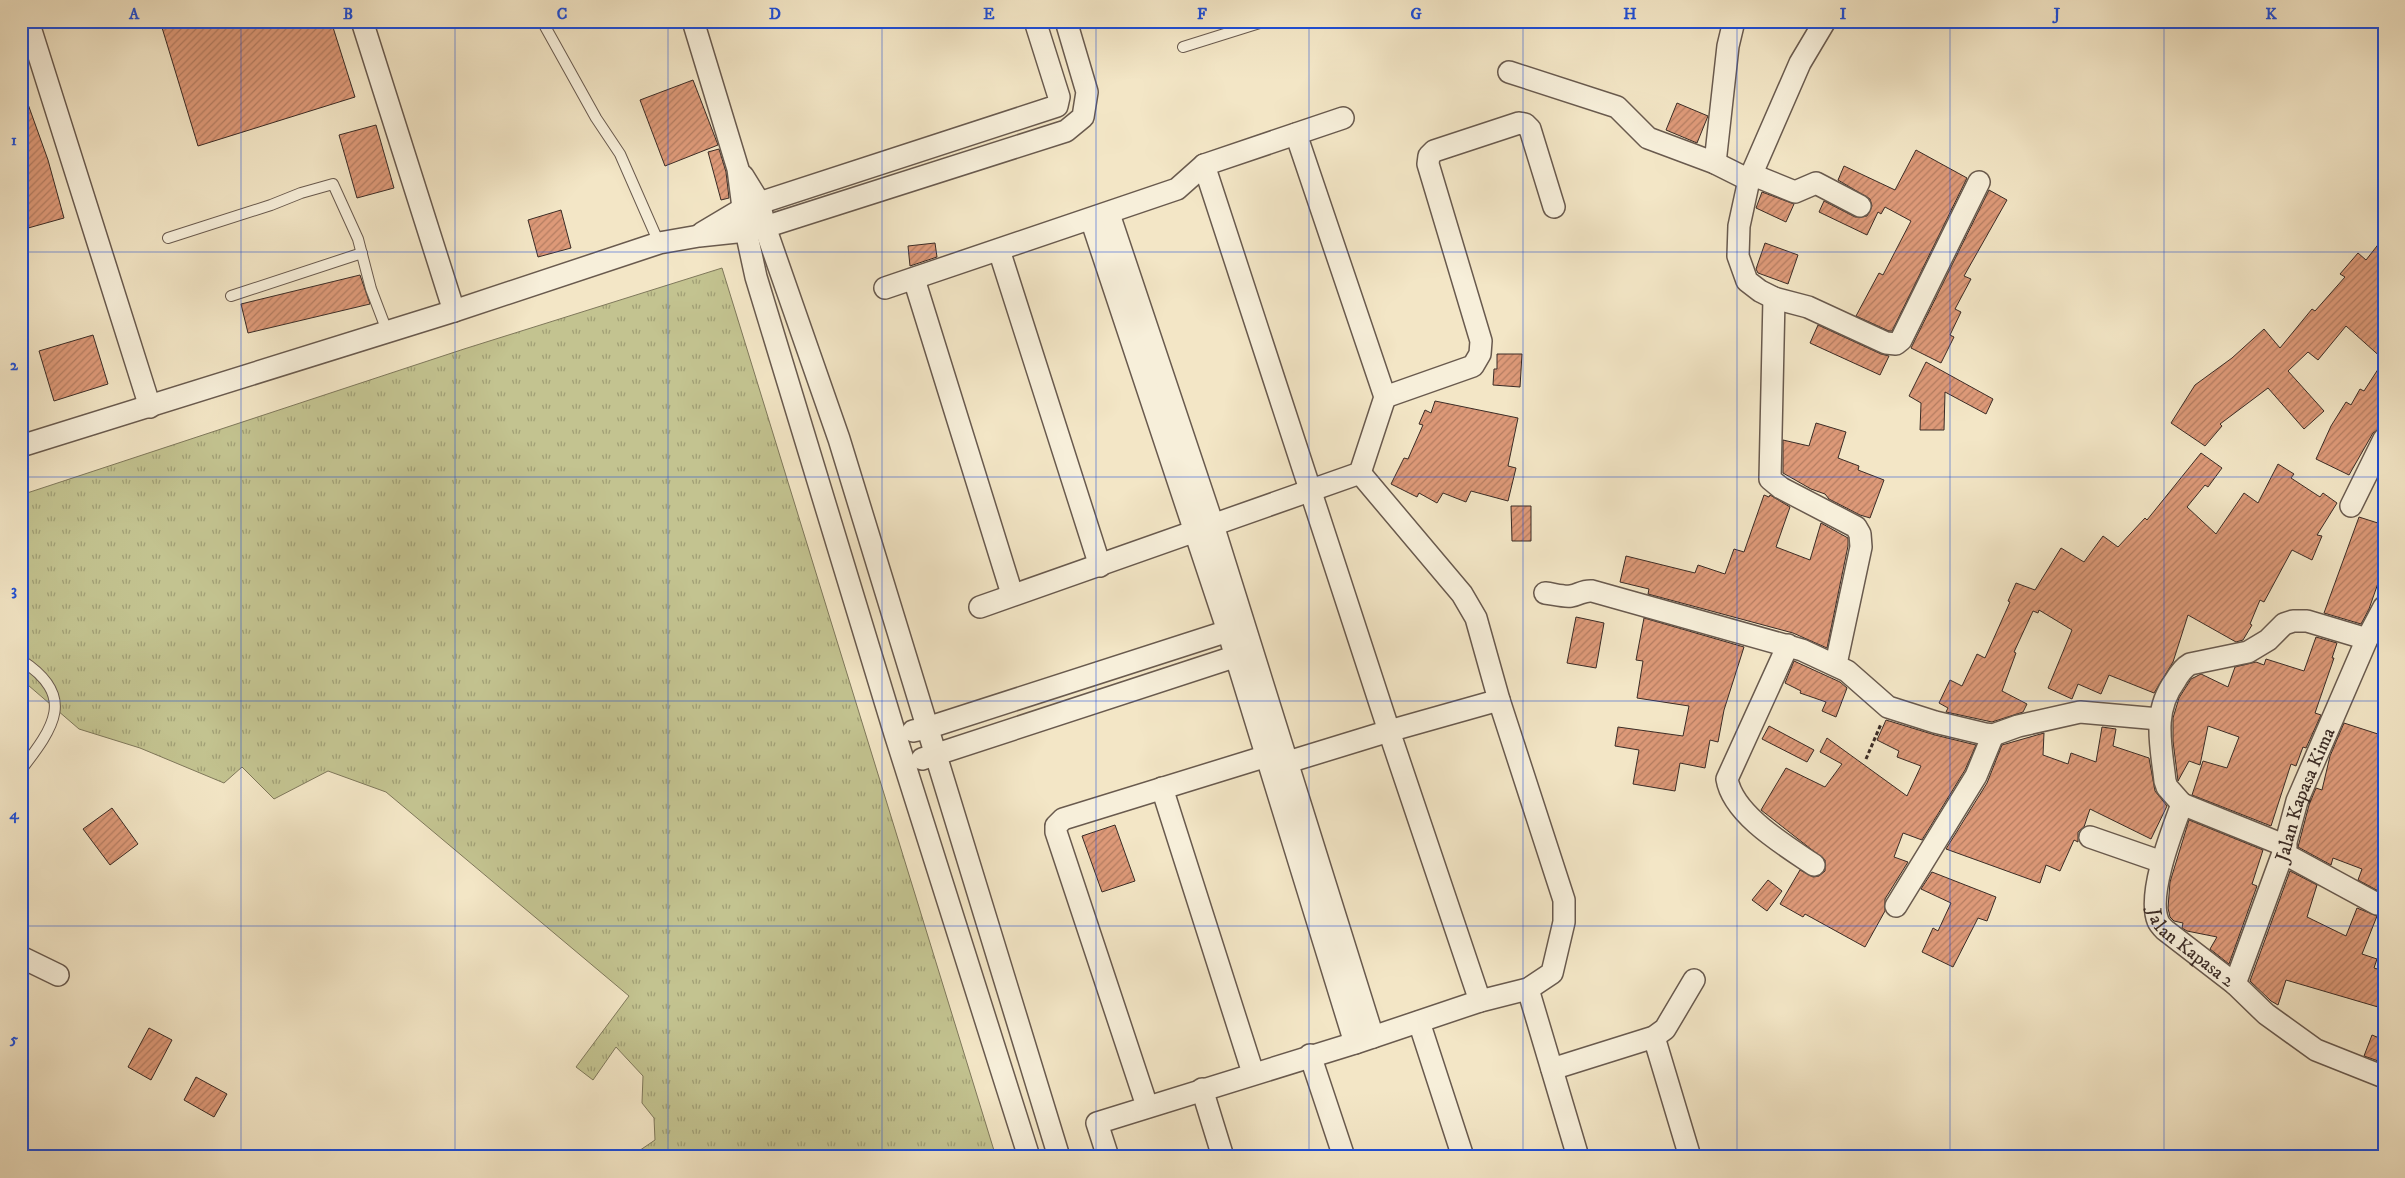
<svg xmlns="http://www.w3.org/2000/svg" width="2405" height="1178" font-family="'IM FELL DW Pica',serif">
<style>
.grass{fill:url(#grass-tufts);stroke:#7f785b}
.building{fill:url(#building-hatch);stroke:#3b2c26}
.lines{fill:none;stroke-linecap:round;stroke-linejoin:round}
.service-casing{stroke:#695a4e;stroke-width:12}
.minor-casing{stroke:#695a4e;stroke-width:24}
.path{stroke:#3b2c26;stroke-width:3;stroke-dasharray:4 2.5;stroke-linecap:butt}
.service{stroke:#f7efda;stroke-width:10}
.minor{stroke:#f7efda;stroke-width:21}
.grid{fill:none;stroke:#1d4ed8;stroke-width:1;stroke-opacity:0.55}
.labels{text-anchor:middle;stroke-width:4;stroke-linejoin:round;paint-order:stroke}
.street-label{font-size:19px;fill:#3b2c26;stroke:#f7efda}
.neatline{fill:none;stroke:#1d4ed8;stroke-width:2}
.grid-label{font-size:16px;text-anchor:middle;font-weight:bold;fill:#1d4ed8}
</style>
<defs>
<pattern id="grass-tufts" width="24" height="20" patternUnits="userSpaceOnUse" patternTransform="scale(1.25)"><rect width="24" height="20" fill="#c3c390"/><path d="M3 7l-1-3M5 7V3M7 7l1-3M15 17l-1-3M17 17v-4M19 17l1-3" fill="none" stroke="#a09f75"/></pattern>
<pattern id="building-hatch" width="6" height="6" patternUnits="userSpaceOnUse" patternTransform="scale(1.25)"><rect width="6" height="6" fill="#dd9978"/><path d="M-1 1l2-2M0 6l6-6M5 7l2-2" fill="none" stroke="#b47d62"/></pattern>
</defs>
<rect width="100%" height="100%" fill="#f3e6c6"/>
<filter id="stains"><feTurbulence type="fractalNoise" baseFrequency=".004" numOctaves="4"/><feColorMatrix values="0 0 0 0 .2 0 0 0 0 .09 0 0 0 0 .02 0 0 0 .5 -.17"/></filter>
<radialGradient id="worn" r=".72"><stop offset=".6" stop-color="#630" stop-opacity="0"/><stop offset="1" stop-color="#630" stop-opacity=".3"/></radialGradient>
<!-- grass -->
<path class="grass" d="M722 268 996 1157H630L655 1140 654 1118 642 1103 643 1076 616 1047 593 1080 576 1067 629 996 386 792 328 771 274 799 242 767 224 783 140 748 79 729 21 679V495L464 349Z"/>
<!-- building -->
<g class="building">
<path d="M160 21H331L355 97 198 146Z"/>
<path d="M693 80 718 145 665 166 640 100Z"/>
<path d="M21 93H24L48 160 64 218 21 230Z"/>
<path d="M1677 103 1708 116 1697 143 1666 130Z"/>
<path d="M376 125 394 188 357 198 339 135Z"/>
<path d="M719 149 726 172 729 198 721 200 708 152Z"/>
<path d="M1916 150 1967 178 1892 331H1889L1856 316 1879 273 1883 275 1911 221 1885 207 1881 214 1878 212 1867 235 1819 212 1824 201 1855 217 1867 216 1872 206 1870 199 1838 180 1844 166 1895 190Z"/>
<path d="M1989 190 2007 200 1964 276 1971 279 1955 309 1961 312 1950 335 1954 337 1941 363 1911 348Z"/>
<path d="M1762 192 1794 204 1786 222 1756 208Z"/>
<path d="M561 210 571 248 538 257 528 220Z"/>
<path d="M2384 237V426L2373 433 2349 475 2316 459 2331 426 2346 402 2351 405 2360 389 2364 391 2384 360 2346 326 2318 360 2308 352 2288 371 2324 411 2304 429 2268 388 2220 424 2222 426 2205 446 2171 423 2195 385 2232 358 2264 329 2280 348 2312 309 2315 311 2345 277 2340 274 2358 253 2366 260Z"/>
<path d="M935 243 937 257 910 266 908 246Z"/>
<path d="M1765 243 1798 255 1788 284 1758 273 1756 269Z"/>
<path d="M360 275 370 304 248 333 241 304Z"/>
<path d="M1818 325 1881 354 1889 356 1880 375 1810 343Z"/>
<path d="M93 335 108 384 54 401 39 351Z"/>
<path d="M1497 354H1522L1520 387 1493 385 1494 369H1497Z"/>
<path d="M1926 362 1993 399 1986 414 1945 392 1944 430H1920L1921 403 1909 396Z"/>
<path d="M1435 401 1518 418 1508 466 1516 468 1508 501 1471 491 1466 502 1443 493 1437 503 1419 493 1417 497 1391 484 1404 458 1408 459 1423 425 1419 424 1425 410 1431 413Z"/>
<path d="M1816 423 1846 432 1838 458 1859 466 1858 470 1884 480 1870 518 1860 515 1829 499 1825 494 1811 489 1783 473V440L1809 446Z"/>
<path d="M2201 453 2222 468 2208 487 2205 485 2187 507 2216 534 2244 493 2258 503 2278 464 2294 474 2291 478 2320 497 2323 493 2337 503 2317 535 2322 536 2312 560 2292 550 2264 602 2260 600 2250 624 2252 625 2243 640 2236 642 2188 615 2173 662 2154 693 2109 675 2101 694 2078 684 2072 699 2048 688 2072 630 2039 610 2038 613 2033 611 2014 652 2016 653 2002 691 2027 704 2023 712 1992 722 1946 712 1948 708 1939 703 1950 680 1962 686 1977 654 1985 658 2010 602 2008 601 2016 583 2035 590 2061 548 2084 562 2103 536 2118 547 2145 518 2147 520Z"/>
<path d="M1764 495 1769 497 1770 495 1790 507 1776 547 1810 560 1821 523 1848 538V546L1827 648 1793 633 1648 594 1649 589 1620 582 1626 556 1695 573 1698 565 1725 574 1734 549 1744 552Z"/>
<path d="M1511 506H1531V541H1512Z"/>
<path d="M2359 517 2384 525V566L2369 609 2361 624 2324 613Z"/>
<path d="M1576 617 1604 623 1596 668 1567 663Z"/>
<path d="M1644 618 1744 647 1724 710 1718 742 1710 740 1705 768 1680 763 1675 791 1633 784 1639 750 1615 746 1618 727 1683 736 1689 706 1637 698 1643 661 1636 660Z"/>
<path d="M2316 637 2337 643 2332 658H2334L2315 713 2321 715 2306 748 2303 747 2296 766 2291 764 2271 826 2192 795 2203 761 2227 768 2239 737 2208 726 2200 765 2189 761 2178 781 2173 741V718L2179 698 2191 679 2201 674 2228 687 2235 667 2256 662 2264 665 2266 659 2304 671Z"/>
<path d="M1794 661 1840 682 1847 688 1836 717 1822 711 1826 702 1800 693 1801 691 1785 683Z"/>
<path d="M1886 720 1935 735 1976 745 1965 770 1922 840 1903 833 1894 857 1908 862 1885 899V911L1865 947 1805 914 1803 917 1780 904 1800 870 1813 877 1819 876 1825 871V860L1761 810 1786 768 1825 787 1842 764 1820 752 1827 738 1907 796 1921 766 1897 757 1899 751 1877 740Z"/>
<path d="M2344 723 2384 736V776L2378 796 2384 797V894L2358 880 2362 869 2333 858 2331 865 2298 847 2309 805 2316 788 2322 790 2330 756Z"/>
<path d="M1769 726 1814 750 1807 762 1762 739Z"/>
<path d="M2102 727 2116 729 2113 746 2149 758 2155 791 2167 806 2151 839 2090 809 2084 827 2078 832V842L2074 840 2060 871 2046 865 2040 883 1946 849 1987 783 2002 745 2044 733 2043 755 2068 764 2071 753 2096 762Z"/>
<path d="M112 808 138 844 110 865 83 829Z"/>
<path d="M2189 820 2263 850 2252 884 2257 886 2229 964 2210 949 2217 937 2187 931 2182 928 2183 923 2174 921 2170 917 2168 908 2170 882Z"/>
<path d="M1115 825 1135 881 1102 892 1082 836Z"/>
<path d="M2290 871 2317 885 2307 917 2346 936 2357 908 2377 916 2362 954 2377 959 2374 968 2384 971V988L2378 1007 2286 980 2278 1005 2271 1001 2250 981Z"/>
<path d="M1932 872 1996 897 1987 921 1978 918 1953 967 1922 952 1933 928 1938 931 1951 903 1921 889Z"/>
<path d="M1768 880 1782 891 1767 911 1752 900Z"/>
<path d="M149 1028 172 1040 151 1080 128 1067Z"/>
<path d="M2372 1035 2384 1040V1063L2364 1056Z"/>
<path d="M196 1077 227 1094 214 1117 184 1100Z"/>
</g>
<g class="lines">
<defs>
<g id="service">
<path d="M542 21 596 118 620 154 659 243"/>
<path d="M1183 47 1266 21"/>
<path d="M168 238 271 205 301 193 333 184 358 239 371 289 387 331"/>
<path d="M231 296 362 253"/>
<path d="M21 660C77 696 54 727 21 770"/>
</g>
<g id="minor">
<path d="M28 21 150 407"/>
<path d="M362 21 454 311"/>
<path d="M693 21 738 169 746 231 756 277 895 734 1029 1157"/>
<path d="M1825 21 1800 63 1749 180 1739 226 1738 256 1747 281 1760 291 1774 298 1808 307 1886 343 1896 344 1901 340 1979 182"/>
<path d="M1509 72 1617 107 1648 138 1715 163 1749 180"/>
<path d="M1715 163 1728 46 1734 21"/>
<path d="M1204 165 1389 731 1288 762"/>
<path d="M1753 175 1795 192 1816 183 1860 206"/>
<path d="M743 176 759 202 765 227 839 439 1059 1157"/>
<path d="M1109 214 1213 525 1373 1037"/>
<path d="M702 233 744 208 1057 106 1059 97 1035 21"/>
<path d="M999 250 1100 566"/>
<path d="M914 279 1012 594"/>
<path d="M885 288 1177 189 1204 165 1343 118"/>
<path d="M1774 298 1770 479 1781 488 1856 527 1860 534 1861 547 1836 664"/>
<path d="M1385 397 1473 366 1480 354 1481 341 1428 164 1429 156 1434 151 1519 123 1525 124 1530 129 1554 207"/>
<path d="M21 446 454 311 659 243 699 236 746 231 765 227 1066 131 1083 117 1087 92 1066 21"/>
<path d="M1360 473 1462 594 1476 618 1499 700 1389 731 1480 1001"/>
<path d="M2351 506 2384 439"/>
<path d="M1545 593C1554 594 1563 597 1571 596 1579 595 1583 590 1592 591L1802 650 1847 671 1888 707 1935 722 1985 734 1993 735 2018 726 2080 712 2159 719"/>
<path d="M980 607 1360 473 1385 397 1296 134"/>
<path d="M1240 628 1228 631 1355 1043"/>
<path id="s1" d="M2367 639 2307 621H2293L2284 624 2268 640 2248 652 2190 664C2183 668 2179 674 2175 681 2152 712 2161 745 2165 781L2167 787 2182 804C2172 831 2147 894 2158 921 2159 924 2163 928 2165 930L2235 984 2266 1014 2316 1050 2384 1077"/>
<path d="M1788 645 1727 779C1733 815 1786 846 1814 865"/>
<path d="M913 731 927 728 1228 631 1091 219"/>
<path d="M922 759 1249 652"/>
<path d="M1162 788 1253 1073"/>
<path d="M2182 804 2286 846"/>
<path d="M2090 837 2162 862"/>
<path d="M2283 853 2377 904"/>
<path d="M1896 906 1976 776 1993 735"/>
<path d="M21 957 58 975"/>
<path id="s2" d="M2235 984 2283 853 2297 801 2367 639 2384 607"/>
<path d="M1528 989 1578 1157"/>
<path d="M1419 1022 1463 1157"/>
<path d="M1654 1037 1690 1157"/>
<path d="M1310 1055 1344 1157"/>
<path d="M1552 1069 1654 1037 1665 1029 1694 980"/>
<path d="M1202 1089 1223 1157"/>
<path d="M1147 1106 1056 832V826L1063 819 1267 756"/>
<path d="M1108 1157 1097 1123 1355 1043 1480 1001 1528 989 1552 973 1564 922V900L1499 700"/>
</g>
</defs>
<!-- service casing -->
<use href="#service" class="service-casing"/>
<!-- minor casing -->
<use href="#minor" class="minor-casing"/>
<!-- path -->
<path class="path" d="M1866 759 1881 724"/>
<!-- service -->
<use href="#service" class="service"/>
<!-- minor -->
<use href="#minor" class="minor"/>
</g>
<!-- grid -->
<path class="grid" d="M241 21V1157M455 21V1157M668 21V1157M882 21V1157M1096 21V1157M1309 21V1157M1523 21V1157M1737 21V1157M1950 21V1157M2164 21V1157M21 252H2384M21 477H2384M21 701H2384M21 926H2384"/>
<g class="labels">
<!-- street labels -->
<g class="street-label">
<text dy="7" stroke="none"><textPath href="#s2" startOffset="202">Jalan Kapasa Kima</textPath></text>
<text dy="7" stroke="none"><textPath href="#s1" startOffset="510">Jalan Kapasa 2</textPath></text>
</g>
</g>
<!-- margin -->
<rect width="2405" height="1178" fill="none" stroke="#f3e6c6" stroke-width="55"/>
<rect x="28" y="28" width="2350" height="1122" class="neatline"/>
<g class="grid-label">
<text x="134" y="19">A</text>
<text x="348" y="19">B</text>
<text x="562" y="19">C</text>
<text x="775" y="19">D</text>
<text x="989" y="19">E</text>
<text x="1202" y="19">F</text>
<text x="1416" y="19">G</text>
<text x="1630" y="19">H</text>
<text x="1843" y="19">I</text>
<text x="2057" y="19">J</text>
<text x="2271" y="19">K</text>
<text x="14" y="145">1</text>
<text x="14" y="370">2</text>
<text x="14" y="595">3</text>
<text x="14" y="819">4</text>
<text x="14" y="1044">5</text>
</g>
<rect width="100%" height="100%" filter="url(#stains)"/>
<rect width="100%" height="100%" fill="url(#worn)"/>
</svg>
